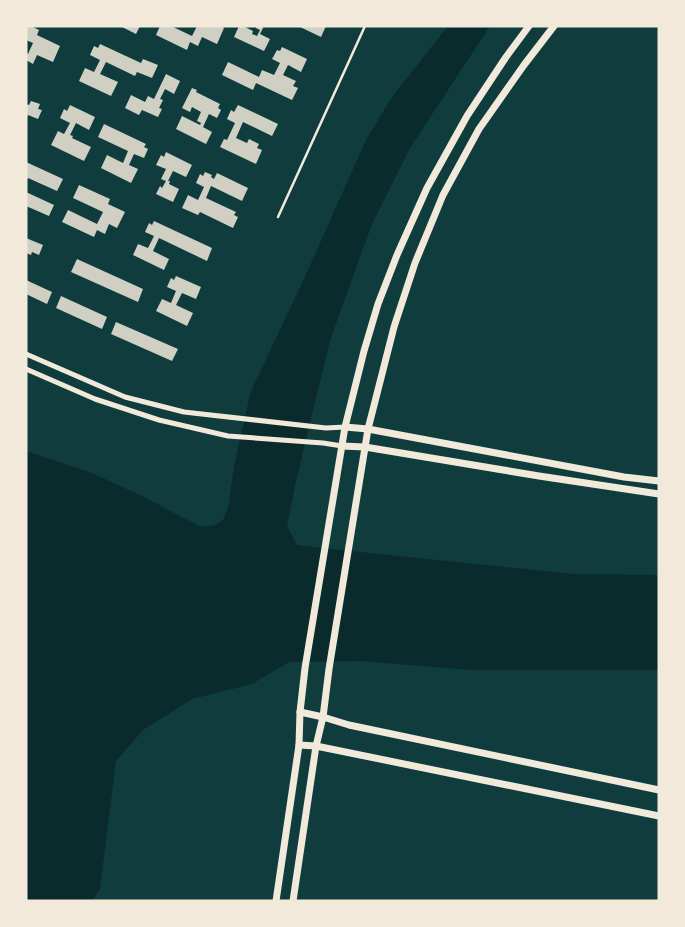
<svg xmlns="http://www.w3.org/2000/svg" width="685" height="927" font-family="Inter,sans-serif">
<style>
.water{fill:#0a2a2b}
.building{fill:#cfcfc3}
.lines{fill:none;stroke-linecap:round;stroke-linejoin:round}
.service{stroke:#f1e9da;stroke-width:2.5}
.minor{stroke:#f1e9da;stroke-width:5}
.tertiary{stroke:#f1e9da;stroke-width:7}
</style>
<rect width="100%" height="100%" fill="#0f3d3e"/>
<!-- water -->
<path class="water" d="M448 26H490L410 148 372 224 330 340 296 481 287 526 297 545 379 554 574 574 659 575V670H472L360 661 289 662 252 684 192 699 143 730 116 761 100 889 92 901H26V451L92 473 142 496 201 527 215 525 223 520 228 508 235 461 251 391 304 279 366 140 392 97Z"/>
<!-- building -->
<g class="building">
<path d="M26 26H31L39 30 37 35 60 46 53 62 37 55 33 64 26 60V53L28 54 33 43 26 40Z"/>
<path d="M120 26H140L136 34Z"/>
<path d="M160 26H171L192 36 197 26H221L224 28 217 44 202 37 198 46 190 42 187 50 156 35Z"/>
<path d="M239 26H243L253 31 252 34 257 36 260 30 256 28V26H264L260 34 270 39 264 51 234 37Z"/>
<path d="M298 26H326L321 37Z"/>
<path d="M100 44 141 63 143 59 158 65 152 78 137 72 135 76 106 62 100 74 118 82 111 96 79 81 85 68 94 72 100 60 90 55 94 46 98 48Z"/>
<path d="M282 47 307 59 301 72 288 65 283 75 296 81 293 86 298 88 292 100 256 83 253 90 222 75 228 62 259 77 262 70 274 75 280 63 272 59 277 50 280 51Z"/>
<path d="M166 74 180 81 174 94 165 89 160 99 163 100 159 108 162 109 158 117 142 110 139 115 125 108 131 95 145 102 148 96 154 99Z"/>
<path d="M192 88 197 90 196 92 220 104 218 108 221 110 217 118 209 114 203 127 212 132 206 144 176 129 182 116 200 125 201 123 197 121 201 112 192 107 190 112 182 108Z"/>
<path d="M31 101 40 104 38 109 42 110 38 119 28 115 26 119V104L29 105Z"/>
<path d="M70 105 95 117 89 130 76 123 70 135 73 136 72 138 91 147 84 161 51 145 58 131 64 134 70 123 60 118 64 109 67 111Z"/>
<path d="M238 105 278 124 272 136 243 122 236 138 247 143 249 139 259 144 257 148 262 150 256 164 220 147 224 139 227 140 235 123 227 119 231 110 234 112Z"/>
<path d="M104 124 146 144 144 147 148 149 144 158 134 154 129 165 138 169 131 183 101 168 107 155 123 163 128 151 98 137Z"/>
<path d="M166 152 192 165 186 177 173 171 168 181H170L169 184 179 189 173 202 156 194 160 186 162 188 166 181 161 179 166 169 156 165 161 155 164 157Z"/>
<path d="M26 162 63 179 57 191 28 178 26 181Z"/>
<path d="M205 172 212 175 211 177 214 179 217 173 248 188 242 201 211 186 206 198 236 212 234 215 238 217 233 228 200 212 198 215 182 208 188 195 198 200 204 187 196 183 200 174 203 176Z"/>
<path d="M79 185 110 199 108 204 125 212 117 228 109 224 105 234 97 230 94 237 62 222 68 210 97 224 103 212 73 198Z"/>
<path d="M26 192 54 205 49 216 26 206Z"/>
<path d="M154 221 212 248 207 261 159 238 153 251 169 259 164 270 133 255 138 244 148 248 154 236 145 232 149 223 152 225Z"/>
<path d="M26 238 43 245 39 255 32 252 31 255 26 253Z"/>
<path d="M77 259 143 289 138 302 71 272Z"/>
<path d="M176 276 201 287 196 299 182 293 176 305 193 313 187 326 156 311 162 299 171 303 176 291 167 287 171 278 174 280Z"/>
<path d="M26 280 52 292 47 304 26 294Z"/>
<path d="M61 296 107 317 102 329 56 308Z"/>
<path d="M116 322 178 349 172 361 111 334Z"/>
</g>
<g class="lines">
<!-- service -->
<path class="service" d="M278 217 365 26"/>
<!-- minor -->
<g class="minor">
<path d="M26 354 125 397 184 412 326 428 345 427"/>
<path d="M26 369 95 399 159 420 228 436 323 443 342 446"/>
</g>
<!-- tertiary -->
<g class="tertiary">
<path d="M345 427 368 429 624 477 659 481"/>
<path d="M342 446 365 447 539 476 659 494"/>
<path d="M300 712 323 717 349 725 659 790"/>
<path d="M299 745 316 746 659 816"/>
<path d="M276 901 299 745 300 712 305 668 345 427 364 351 378 304 397 255 427 188 467 116 506 57 529 26"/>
<path d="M293 901 316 746 323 717 329 669 368 429 394 327 415 263 443 195 479 129 524 65 554 26"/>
</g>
</g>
<!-- border -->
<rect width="685" height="927" fill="none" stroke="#f1e9da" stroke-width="55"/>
</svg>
